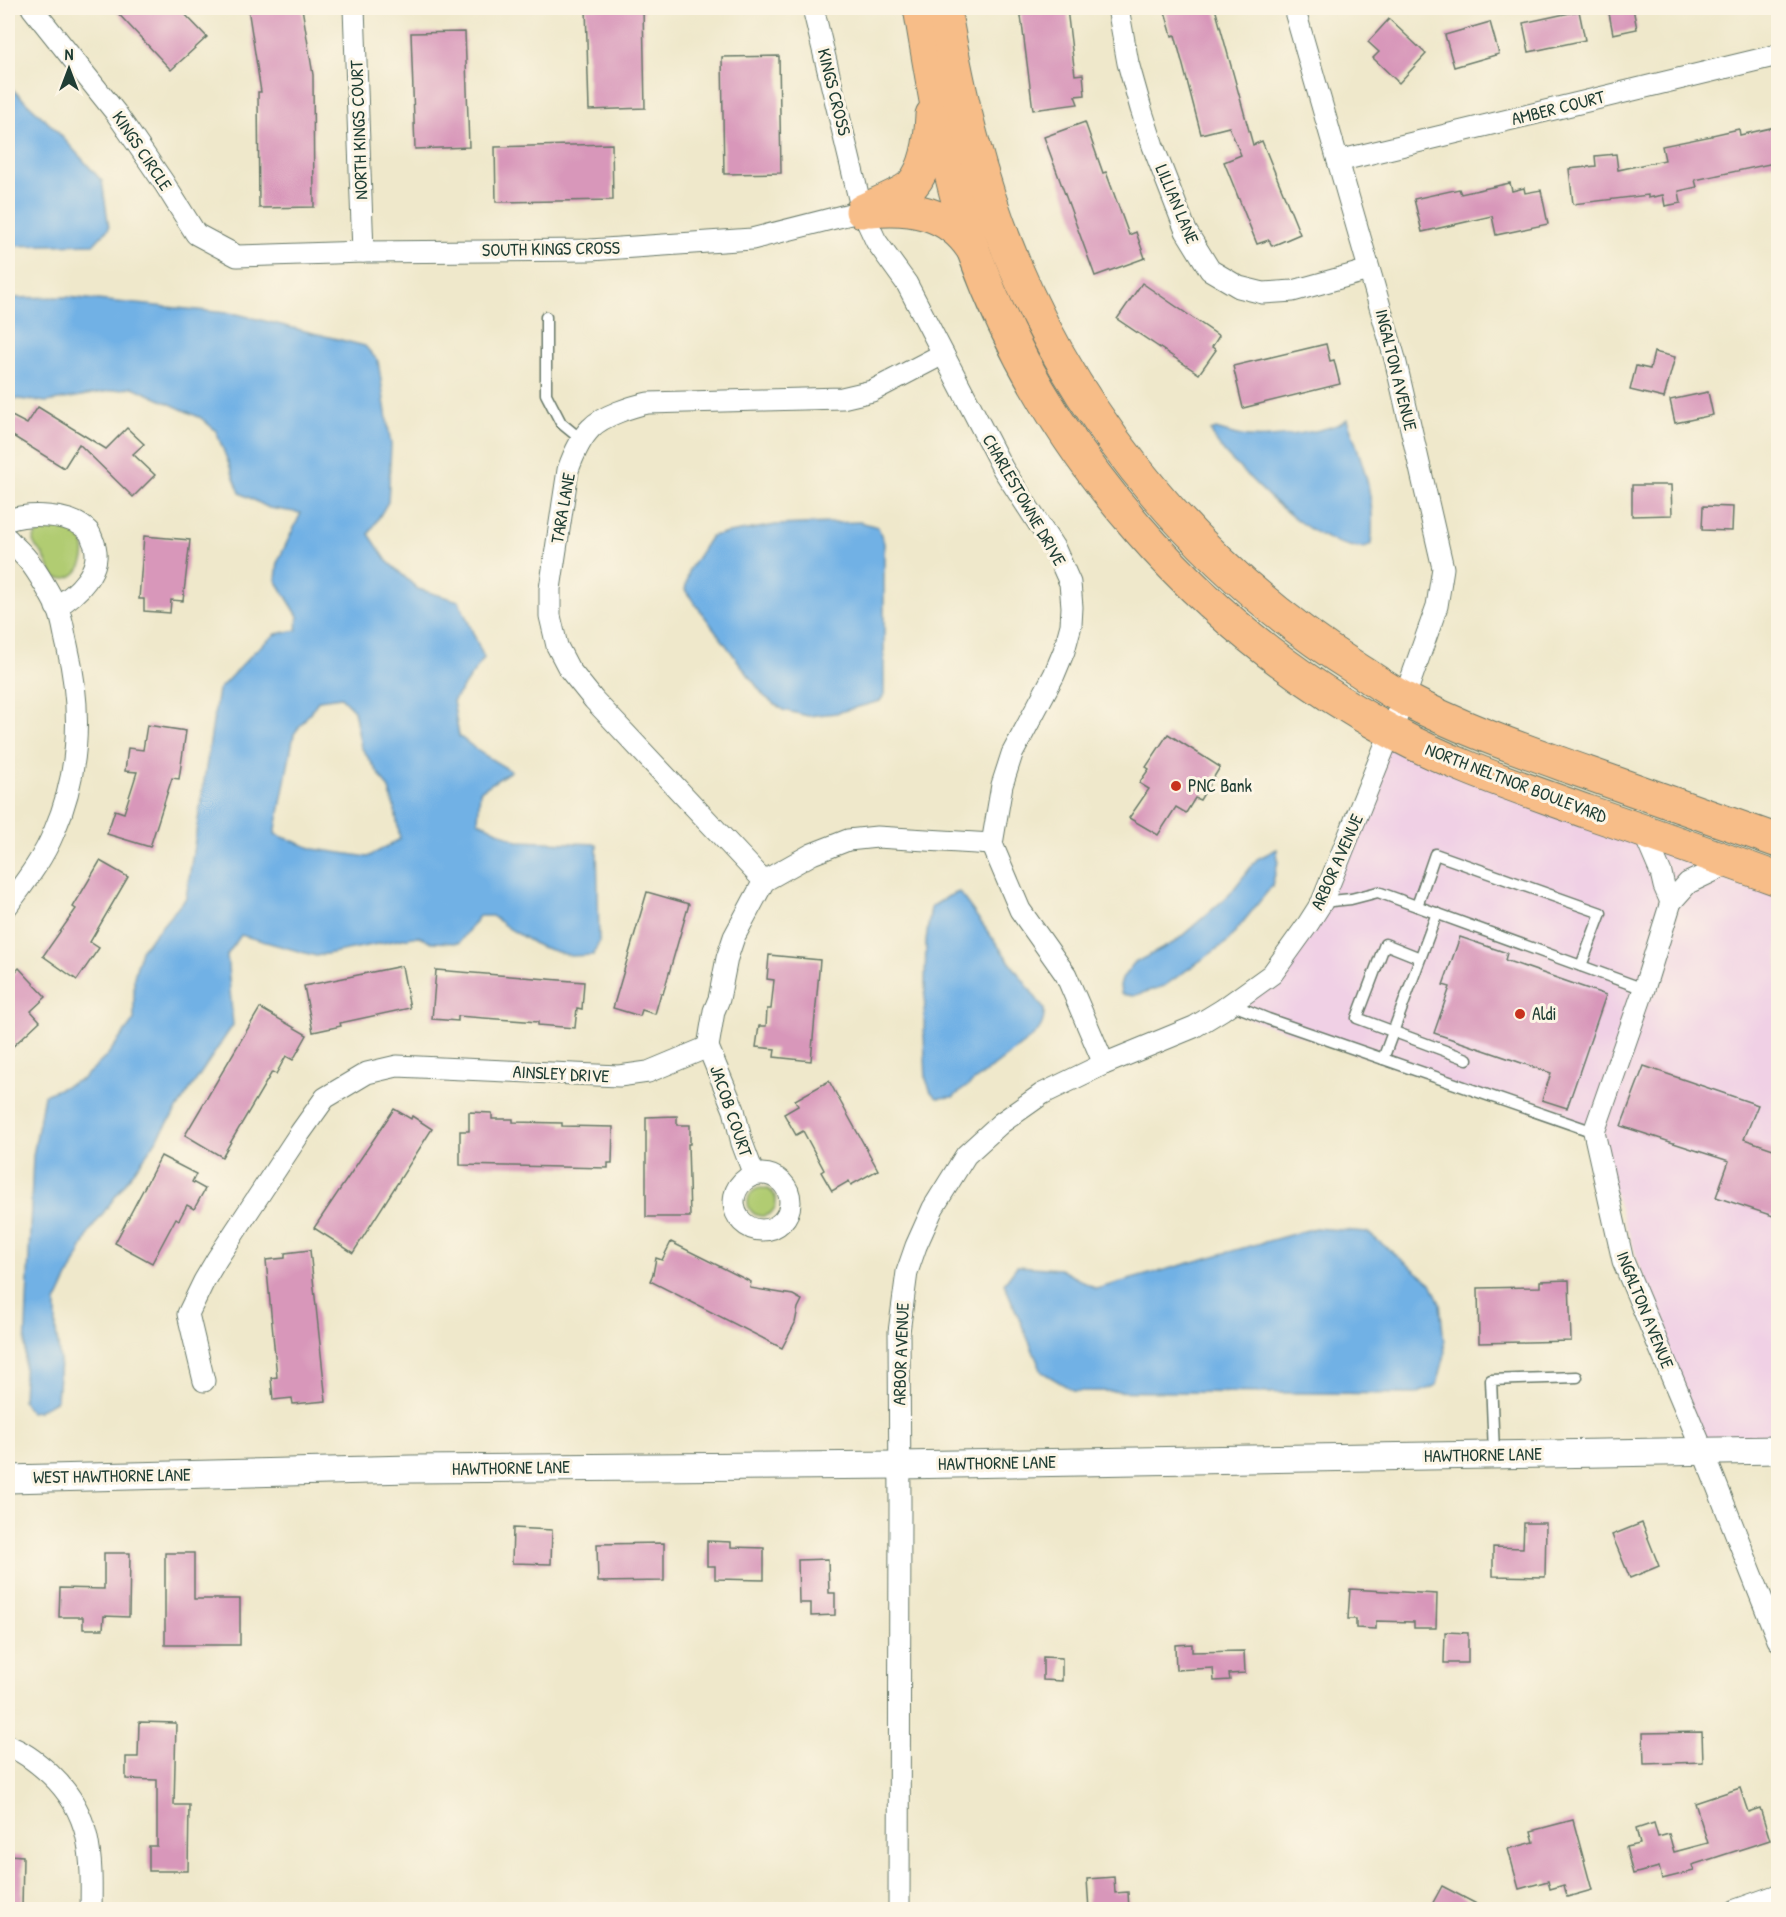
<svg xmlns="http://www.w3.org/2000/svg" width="1786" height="1917" font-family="'Patrick Hand',sans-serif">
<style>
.built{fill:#f0d0e5}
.green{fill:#b1cc72;stroke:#688453;stroke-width:1.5}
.water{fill:#71b1e5;stroke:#48778c;stroke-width:1.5;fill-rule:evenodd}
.building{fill:#d897ba}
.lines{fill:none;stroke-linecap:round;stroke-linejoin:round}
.service-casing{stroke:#687969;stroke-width:13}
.minor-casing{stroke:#687969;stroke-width:23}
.tertiary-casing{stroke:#687969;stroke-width:29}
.primary-casing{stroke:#687969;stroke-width:35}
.service{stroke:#fff;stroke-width:10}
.minor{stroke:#fff;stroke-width:21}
.tertiary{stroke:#fff;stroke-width:27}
.primary{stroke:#f7bd88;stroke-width:33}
.poi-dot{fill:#c8321e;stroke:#fcf5e5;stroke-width:2}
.labels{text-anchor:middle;stroke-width:6;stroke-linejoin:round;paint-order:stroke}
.street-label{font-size:18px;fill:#1f3d34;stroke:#fcf5e5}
.poi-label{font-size:18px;fill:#1f3d34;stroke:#fcf5e5;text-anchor:start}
</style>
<rect width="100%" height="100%" fill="#fcf5e5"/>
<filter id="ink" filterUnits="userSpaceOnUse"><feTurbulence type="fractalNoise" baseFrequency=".0167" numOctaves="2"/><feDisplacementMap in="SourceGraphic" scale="12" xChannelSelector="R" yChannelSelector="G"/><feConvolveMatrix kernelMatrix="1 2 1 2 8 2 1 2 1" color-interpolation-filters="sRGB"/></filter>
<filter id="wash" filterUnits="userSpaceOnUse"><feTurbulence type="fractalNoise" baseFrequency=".008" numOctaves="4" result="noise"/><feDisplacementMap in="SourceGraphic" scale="24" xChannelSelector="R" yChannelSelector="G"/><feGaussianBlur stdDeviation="1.35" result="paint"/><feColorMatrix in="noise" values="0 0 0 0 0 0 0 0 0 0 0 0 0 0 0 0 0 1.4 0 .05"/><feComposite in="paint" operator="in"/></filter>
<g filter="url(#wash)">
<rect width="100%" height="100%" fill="#efe8cb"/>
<!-- built -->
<path class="built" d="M1391 733 1778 871V1450L1703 1451 1594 1132 1222 1010 1272 974 1341 854Z"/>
<!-- green -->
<g class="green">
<path d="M62 525C68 529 77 533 81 539 92 557 76 586 54 577L42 553 36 547 33 541C38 525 47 526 62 525Z"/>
<circle cx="762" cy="1202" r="14"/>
</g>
<!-- water -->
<g class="water">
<path d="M8 85 55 129 102 181 109 228 94 244 8 246Z"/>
<path d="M67 297 237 314 365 346 378 361 391 445 388 502 369 534 387 561 418 589 459 601 484 658 453 701 459 736 481 753 511 771 480 791 478 821 517 841 597 844 599 942 593 955 571 956 538 946 508 928 492 916H479L459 943 432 942 418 936 316 956 241 935 227 955 233 1025 151 1148 90 1231 56 1303V1331L60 1361 57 1400 38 1411 30 1412 23 1401 33 1156 44 1095 82 1079 106 1057 134 1020V977L141 950 186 898 218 690 256 650 276 634 297 630 298 616 276 580 278 561 301 513 269 508 240 493 216 431 201 418 133 387 47 402 8 398V298ZM341 697 354 710 361 747 389 789 395 810 400 839 368 857 314 849 275 834 294 734 319 700Z"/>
<path d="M1347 419C1362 460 1377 500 1371 544L1365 548C1319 546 1277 506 1246 474 1233 462 1217 447 1211 431L1216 429C1226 432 1237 436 1248 437 1269 439 1332 432 1347 419Z"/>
<path d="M860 522 878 527 884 543V695L880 701 836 713 808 716 783 710 764 696 685 590 689 570 711 536 776 525Z"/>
<path d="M1277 849 1278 862 1272 886 1227 942 1164 986 1133 996 1121 994 1120 985 1123 977 1134 963 1175 942 1229 895 1257 859Z"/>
<path d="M959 892 1044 1009C1045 1022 1041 1029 1031 1038L953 1097 937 1098 931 1092 926 1079 924 1035 926 940 931 907 949 896Z"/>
<path d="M1315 1228 1367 1232 1431 1283 1440 1303 1445 1354 1437 1385 1416 1394 1074 1391 1042 1372 1004 1283 1017 1266 1060 1269 1096 1289Z"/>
</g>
<g id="blocks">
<!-- building -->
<g class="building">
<path d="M113 8H179L207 37 171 70Z"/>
<path d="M248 8H302L313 75 314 207 259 208 258 92H261Z"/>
<path d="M586 8H643L645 108 589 110Z"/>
<path d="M1020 8H1051L1052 11 1067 9 1075 75 1083 74 1085 95 1075 96 1078 104 1033 110Z"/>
<path d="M1164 8H1215L1253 145 1262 141 1300 234 1272 246 1269 240 1257 244 1224 162 1241 155 1229 127 1201 134 1175 35 1172 36Z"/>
<path d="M1608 8H1633L1637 29 1613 34Z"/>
<path d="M1579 11 1585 40 1529 52 1523 23Z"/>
<path d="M1389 19 1426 54 1399 83 1373 58 1379 52 1368 42Z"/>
<path d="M1490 22 1499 54 1454 67 1445 35Z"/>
<path d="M465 32 469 147 415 149 411 33Z"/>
<path d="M779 56 781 173 724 174 722 57Z"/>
<path d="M1085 122 1103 173 1106 172 1129 235 1136 232 1145 258 1095 276 1044 137Z"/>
<path d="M1779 126V162L1695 180 1697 187 1679 191 1681 203 1665 206 1663 195 1648 198V195L1573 204 1569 169 1596 166 1595 156 1616 154 1618 170 1665 160 1662 146 1712 136V135L1739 129 1740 135Z"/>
<path d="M612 144 613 200 496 202 495 147Z"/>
<path d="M1510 183 1512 191 1524 188 1525 193 1541 190 1548 224 1496 235 1492 216 1422 232 1414 199 1459 189 1461 194Z"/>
<path d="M1142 283 1219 336 1212 347 1216 350 1199 374 1117 319Z"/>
<path d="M1326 344 1330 361 1334 360 1340 384 1243 408 1233 366Z"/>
<path d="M1654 352 1675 357 1664 398 1630 390 1636 366 1650 369Z"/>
<path d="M1708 392 1713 415 1675 423 1670 400Z"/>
<path d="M38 407 106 449 127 428 144 444 133 454 155 475 133 497 79 444 64 468 8 433V414L27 424Z"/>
<path d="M1632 485H1671L1672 515 1632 516Z"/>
<path d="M1703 506 1733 507 1732 531 1702 530Z"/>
<path d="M144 536 190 540 183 601 171 600 170 613 144 611V599H139Z"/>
<path d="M147 725 186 731 179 779 172 778 150 847 107 834 115 810 124 813 137 772 125 771 128 748 143 750Z"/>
<path d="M1168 734 1220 767 1200 800 1195 798 1186 813 1176 807 1158 835 1129 818 1149 789 1139 783 1149 769 1146 767Z"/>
<path d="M100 861 128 877 90 942 99 948 77 980 43 956 76 909 73 907Z"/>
<path d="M647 892 689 904 663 994 661 993 655 1014 642 1010 640 1016 613 1008Z"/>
<path d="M1460 937 1507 953 1505 960 1606 995 1567 1108 1542 1100 1551 1073 1434 1033 1450 987 1443 985Z"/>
<path d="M769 955 820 960 811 1061 774 1057 775 1049 756 1047 759 1026H766L767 1009H771L774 980 767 979Z"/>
<path d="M402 966 410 1008 340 1023 341 1026 313 1032 304 986Z"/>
<path d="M19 968 46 997 31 1011 40 1021 8 1051V979Z"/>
<path d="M436 970 584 982 582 1009 577 1008 575 1028 538 1025V1022L458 1016V1021L432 1019Z"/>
<path d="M260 1008 307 1035 293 1060 286 1056 276 1074 272 1072 222 1157 185 1135Z"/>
<path d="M1644 1066 1758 1105 1744 1139 1779 1151V1218L1716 1197 1729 1161 1621 1126Z"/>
<path d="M829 1081 878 1170 851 1185 849 1181 832 1191 821 1172 824 1170 803 1131 796 1135 784 1114 798 1106 795 1100Z"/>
<path d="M394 1109 411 1119 412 1116 432 1129 353 1253 314 1228Z"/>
<path d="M469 1112 492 1113V1119H513V1122L562 1123V1126L613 1127 612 1163H608V1168L460 1165V1131H469Z"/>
<path d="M677 1116V1125H690V1144H688L690 1217H646V1117Z"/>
<path d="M161 1156 196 1174 192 1182 205 1189 194 1209 187 1205 179 1220 176 1218 152 1263 115 1243Z"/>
<path d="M671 1242 751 1282 750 1288 793 1295 802 1300 798 1308 795 1323 782 1348 650 1281 653 1274 656 1258 662 1260Z"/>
<path d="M310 1250 326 1401 293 1404 292 1398 273 1400 271 1378 277 1377 266 1260 285 1258V1253Z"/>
<path d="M1569 1280 1571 1341 1479 1343 1478 1288 1540 1287V1281Z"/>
<path d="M1524 1523H1546L1545 1577 1493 1576V1547L1523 1548Z"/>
<path d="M1642 1523 1659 1566 1630 1578 1612 1535Z"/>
<path d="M513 1528 552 1530 551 1564 512 1563Z"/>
<path d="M707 1541 731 1542V1547L764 1548V1580L715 1579V1566H707Z"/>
<path d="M664 1543V1581L598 1582 597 1544Z"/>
<path d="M104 1553H130L129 1617 104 1616 103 1629H83V1617H59L60 1588 104 1589Z"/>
<path d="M165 1553H194V1599H240V1645H165Z"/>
<path d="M828 1559 829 1593H835V1615L811 1616V1603H799L798 1560Z"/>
<path d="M1350 1589 1437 1594 1436 1628H1414V1622L1376 1621V1629L1356 1628V1619H1348Z"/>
<path d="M1445 1632 1468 1633V1663H1444Z"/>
<path d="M1192 1644V1652L1244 1651 1245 1673 1229 1674 1230 1680 1214 1681 1213 1668 1176 1670 1175 1645Z"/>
<path d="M1043 1657 1062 1658V1681L1043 1680Z"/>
<path d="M139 1722 176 1723 174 1805H189L188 1871H149V1846H157V1780L126 1779V1757H138Z"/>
<path d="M1702 1732 1703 1762 1644 1764 1643 1733Z"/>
<path d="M1740 1788 1748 1812 1760 1808 1770 1840 1692 1865 1694 1871 1662 1879 1659 1867 1633 1874 1626 1847 1640 1844 1636 1829 1654 1823 1658 1837 1669 1834 1674 1852 1708 1843 1695 1803Z"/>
<path d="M1573 1820 1592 1890 1567 1897 1564 1885 1550 1889 1548 1881 1519 1889 1508 1849 1534 1842 1531 1831Z"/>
<path d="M8 1855 23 1856 22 1910H8Z"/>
<path d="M1114 1877 1115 1893 1128 1892 1129 1910H1089L1087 1879Z"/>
<path d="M1442 1886 1488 1910H1429Z"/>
</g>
</g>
</g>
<g filter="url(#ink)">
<use href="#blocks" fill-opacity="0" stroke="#687969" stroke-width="1.5"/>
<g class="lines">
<defs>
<g id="service">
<path d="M546 317V394L561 423 583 441"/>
<path d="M1322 902 1351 899 1378 892 1644 989"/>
<path d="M1417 906 1435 854 1601 913 1581 966"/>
<path d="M1420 958 1385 944 1357 1018 1467 1059"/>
<path d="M1231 1004 1268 1019 1594 1132"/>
<path d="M1383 1059 1437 913"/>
<path d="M1494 1453 1491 1380 1577 1377"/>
</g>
<g id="minor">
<path d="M32 8 116 113 164 183 196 234 237 256 363 252 590 250 752 239 862 211"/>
<path d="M354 8 363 252"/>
<path d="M813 8 862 211 876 241 907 284 1003 469 1055 549 1070 583 1072 607 1071 625 1064 651 1054 675 1012 754 1002 785 992 844 1020 910 1066 975 1104 1064"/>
<path d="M1118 8 1128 63 1141 109 1153 146 1186 231 1210 270 1239 287 1263 293 1293 291 1369 270"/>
<path d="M1338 161 1778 55"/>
<path d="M8 520C29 513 71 513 88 531 91 533 92 540 94 543 104 570 76 595 56 607"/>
<path d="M8 539C14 546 21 552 27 559 38 571 50 594 58 609 63 620 64 633 67 645 82 708 80 772 54 832 43 859 25 882 8 905"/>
<path d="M1643 831 1661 873 1664 886 1671 902"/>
<path d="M1732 862 1688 883 1671 902 1644 989 1594 1132 1623 1261 1703 1451 1778 1640"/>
<path d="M764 881 594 700 569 669 557 646 550 616V589L568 470C573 456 580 439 591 428 602 416 633 406 648 403L842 398 872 391 943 354"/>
<path d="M708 1047 714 1011 719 999 727 958 734 937 764 881 812 854 848 840 877 837 992 844"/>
<path d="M708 1047 734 1110 742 1143 754 1175"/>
<circle cx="762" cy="1202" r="28"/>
<path d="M204 1381 188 1314 204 1281 217 1259 300 1133 325 1098 367 1073 397 1066 619 1076 648 1072 708 1047"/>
<path d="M8 1746C23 1751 38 1763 50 1774 92 1813 92 1856 91 1910"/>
<path d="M899 1910 900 1505 899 1332 907 1272 916 1246 933 1208 966 1155 1001 1123 1042 1094 1104 1064 1194 1027 1222 1010 1272 974 1308 924 1322 902 1404 699 1437 606 1443 568 1395 359 1294 8"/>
<path d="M1736 1910 1778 1895"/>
</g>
<path id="tertiary" d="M8 1479 411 1469 900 1465 1778 1450"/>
<g id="primary">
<path d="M920 8C934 89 946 174 974 252 1048 455 1200 628 1390 731 1451 765 1519 787 1585 811 1650 833 1714 856 1778 879"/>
<path d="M944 8C959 95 979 181 1014 264 1084 430 1205 573 1357 669 1373 679 1389 691 1405 699 1463 730 1526 751 1587 773 1651 796 1715 819 1778 841"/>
<path d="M870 210C911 206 948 212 972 248"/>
<path d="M862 211C874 205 903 194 912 185 928 167 931 137 932 115"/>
</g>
</defs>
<!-- service casing -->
<use href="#service" class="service-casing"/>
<!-- minor casing -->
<use href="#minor" class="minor-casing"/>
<!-- tertiary casing -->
<use href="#tertiary" class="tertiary-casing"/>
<!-- primary casing -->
<use href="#primary" class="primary-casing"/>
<!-- service -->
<use href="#service" class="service"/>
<!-- minor -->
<use href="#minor" class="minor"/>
<!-- tertiary -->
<use href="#tertiary" class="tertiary"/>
<!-- primary -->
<use href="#primary" class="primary"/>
</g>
</g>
<!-- markers -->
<g class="poi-dot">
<circle cx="1176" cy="786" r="6"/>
<circle cx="1520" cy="1014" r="6"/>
</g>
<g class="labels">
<!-- street labels -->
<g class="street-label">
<text transform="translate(834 92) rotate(76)" y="6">KINGS CROSS</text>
<text transform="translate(1558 108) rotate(-14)" y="6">AMBER COURT</text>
<text transform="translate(359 130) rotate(-92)" y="6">NORTH KINGS COURT</text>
<text transform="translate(142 151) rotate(56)" y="6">KINGS CIRCLE</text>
<text transform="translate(1177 204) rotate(67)" y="6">LILLIAN LANE</text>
<text transform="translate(551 249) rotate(-1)" y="6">SOUTH KINGS CROSS</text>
<text transform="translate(1396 370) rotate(76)" y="6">INGALTON AVENUE</text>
<text transform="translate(1024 500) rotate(60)" y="6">CHARLESTOWNE DRIVE</text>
<text transform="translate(563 508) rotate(-80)" y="6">TARA LANE</text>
<text transform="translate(1516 783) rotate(21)" y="6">NORTH NELTNOR BOULEVARD</text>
<text transform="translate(1337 862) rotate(-66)" y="6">ARBOR AVENUE</text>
<text transform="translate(561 1074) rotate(3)" y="6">AINSLEY DRIVE</text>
<text transform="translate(731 1111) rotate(71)" y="6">JACOB COURT</text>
<text transform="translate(1645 1310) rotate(68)" y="6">INGALTON AVENUE</text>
<text transform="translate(901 1354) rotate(-88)" y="6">ARBOR AVENUE</text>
<text transform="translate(1483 1455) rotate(-1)" y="6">HAWTHORNE LANE</text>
<text transform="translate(997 1463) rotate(-1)" y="6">HAWTHORNE LANE</text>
<text transform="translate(511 1468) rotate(-1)" y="6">HAWTHORNE LANE</text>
<text transform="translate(112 1476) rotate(-1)" y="6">WEST HAWTHORNE LANE</text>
</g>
<!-- poi labels -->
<g class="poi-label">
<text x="1188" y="792">PNC Bank</text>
<text x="1532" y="1020">Aldi</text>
</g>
</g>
<!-- margin -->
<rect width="1786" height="1917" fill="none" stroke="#fcf5e5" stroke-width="30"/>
<!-- north arrow -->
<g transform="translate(69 69)" stroke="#fcf5e5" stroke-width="4.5" paint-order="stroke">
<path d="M0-4.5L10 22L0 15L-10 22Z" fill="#1f3d34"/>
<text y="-9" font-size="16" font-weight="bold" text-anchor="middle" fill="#1f3d34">N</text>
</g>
</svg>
